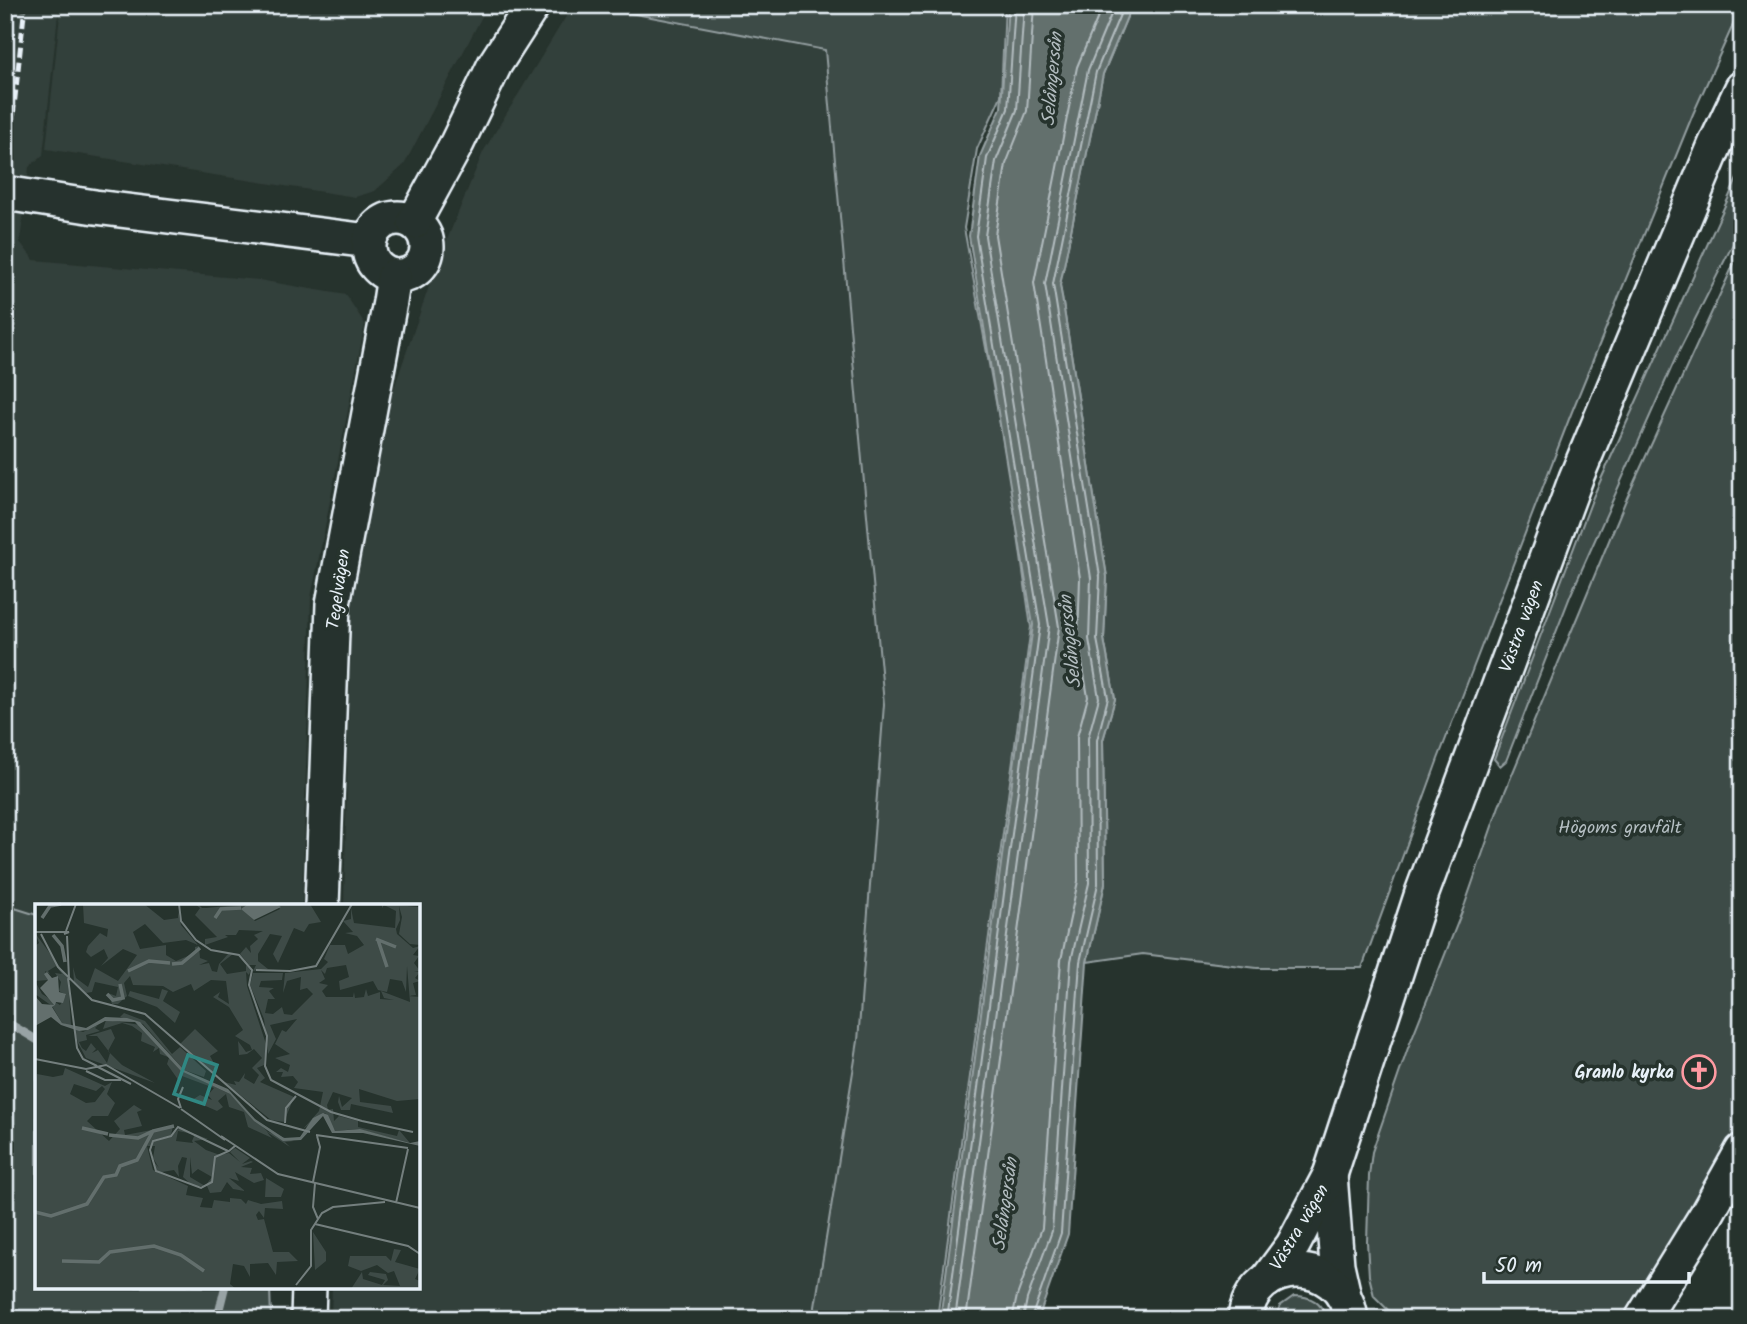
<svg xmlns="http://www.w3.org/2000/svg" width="1747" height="1324" font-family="Kalam,sans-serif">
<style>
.built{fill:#333f3a}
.green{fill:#3e4b47;stroke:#939ea0;stroke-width:2}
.water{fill:#636f6d;stroke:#98a3a5;stroke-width:2}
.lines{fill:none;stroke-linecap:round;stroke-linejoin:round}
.shore{stroke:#b3bdc0;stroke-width:2}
.stream{stroke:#98a3a5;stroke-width:8}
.minor-casing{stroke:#e8f1f8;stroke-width:38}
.minor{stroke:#26332d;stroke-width:33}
.rail{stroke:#e8f1f8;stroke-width:5;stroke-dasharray:10 5;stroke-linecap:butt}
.labels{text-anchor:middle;stroke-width:7;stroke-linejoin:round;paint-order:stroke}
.street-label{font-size:18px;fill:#e8f1f8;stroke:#26332d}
.park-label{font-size:18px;fill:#b5bfc3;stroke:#26332d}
.poi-label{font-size:18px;font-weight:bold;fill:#e8f1f8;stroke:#26332d;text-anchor:end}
.water-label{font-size:19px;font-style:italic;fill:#b3bdc0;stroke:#26332d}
.inset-river{fill:none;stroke:#636f6d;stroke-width:3.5}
.inset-road{fill:none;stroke:#747f7e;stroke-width:2}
.view{fill:#308883;fill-opacity:0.15;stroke:#308883;stroke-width:3.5}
.inset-edge{fill:none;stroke:#e8f1f8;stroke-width:3.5}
</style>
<rect width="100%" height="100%" fill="#26332d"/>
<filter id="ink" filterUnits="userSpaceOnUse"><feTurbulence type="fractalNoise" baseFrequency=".0143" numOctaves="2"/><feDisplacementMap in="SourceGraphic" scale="14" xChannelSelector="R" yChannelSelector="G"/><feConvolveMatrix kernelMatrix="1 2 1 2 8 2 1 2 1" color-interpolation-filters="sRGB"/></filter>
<g filter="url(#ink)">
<!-- built -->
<g class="built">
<path d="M5 5H59L43 155 29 167 20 242 34 260 259 280 346 295 365 324 311 598 302 906H37V915L5 905Z"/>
<path d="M61 5H488L404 165 375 191 355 197 46 149Z"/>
<path d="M573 5H588L825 49 884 704 858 1041 813 1319H331L332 1287H418V906H344L351 606 383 420 435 269 483 152Z"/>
</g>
<!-- green -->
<g class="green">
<path d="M588 5H1005L1001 96 977 149 964 228 1009 473 1031 627 937 1319H813L858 1041 884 704 825 50Z"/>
<path d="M1132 5H1742L1693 114 1571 414 1438 759 1362 968H1257L1143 954 1087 962 1105 884 1103 740 1115 699 1104 639 1107 577 1060 285 1103 74Z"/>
<path d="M1742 168V226L1677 355 1571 594 1506 761 1500 766 1494 759 1593 497Z"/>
<path d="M1742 246V1138L1633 1319H1406L1388 1310 1374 1296 1369 1276 1367 1242 1369 1176 1372 1152 1408 1048 1465 904 1499 806 1625 502Z"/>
<path d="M5 905 37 915V1287H270L271 1319H5Z"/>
<path d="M1294 1296C1311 1296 1322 1302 1326 1319H1275L1280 1306Z"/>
</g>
<!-- water -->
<path class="water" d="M1008 5H1132L1103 74 1060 285 1107 577 1104 639 1115 699 1103 740 1105 884 1087 962 1068 1234 1038 1319H940L1033 625 969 236 980 156 1001 108Z"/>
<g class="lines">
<!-- shore -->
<g class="shore">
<path d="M947 1319 1040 625 976 236 987 158 1008 109 1015 5"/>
<path d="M955 1319 1049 626 985 236 996 161 1017 110 1024 5"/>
<path d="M966 1319 1059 627 995 235 1006 164 1027 111 1034 5"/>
<path d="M1012 1319 1017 1296 1042 1228 1061 960 1078 881 1077 737 1088 697 1078 639 1080 578 1034 283 1077 67 1103 5"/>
<path d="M1023 1319 1027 1299 1052 1231 1071 961 1089 883 1088 738 1099 698 1089 639 1091 578 1045 284 1088 70 1115 5"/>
<path d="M1031 1319 1061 1233 1080 962 1098 884 1097 740 1108 698 1097 639 1100 577 1053 284 1096 72 1124 5"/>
</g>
<!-- stream -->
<g class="stream">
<path d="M5 1021 37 1040"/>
<path d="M217 1319 225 1287"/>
</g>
<defs>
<g id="minor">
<path d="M5 193 95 207 369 241"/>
<circle cx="398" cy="247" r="29"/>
<path d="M414 222 457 143 495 64 533 5"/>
<path d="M322 906 333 604 390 302 394 276"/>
<path d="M1330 1175 1337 1265 1344 1296"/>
<path d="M1267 1280 1293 1245 1330 1175 1422 893 1576 478 1715 145 1742 88"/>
<path d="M308 1319 309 1287"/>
<path d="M1245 1319C1251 1255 1343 1255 1351 1319"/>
<path d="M1642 1319 1705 1217 1742 1151"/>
</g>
</defs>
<!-- minor casing -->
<use href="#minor" class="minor-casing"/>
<!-- minor -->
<use href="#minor" class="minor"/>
<!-- rail -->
<g class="rail">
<path d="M5 6V5"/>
<path d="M5 190 25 5"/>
</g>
</g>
</g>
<!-- icons -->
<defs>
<symbol id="church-ring" viewBox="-11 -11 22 22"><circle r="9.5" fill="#26332d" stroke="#ff9aa2" stroke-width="1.5"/><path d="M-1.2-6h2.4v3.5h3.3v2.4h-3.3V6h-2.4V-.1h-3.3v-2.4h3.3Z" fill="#ff9aa2"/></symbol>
</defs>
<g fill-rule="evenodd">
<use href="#church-ring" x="1680" y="1053" width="38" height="38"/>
</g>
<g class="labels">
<!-- street labels -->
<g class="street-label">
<text transform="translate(338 589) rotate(-82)" y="6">Tegelvägen</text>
<text transform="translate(1521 626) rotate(-70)" y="6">Västra vägen</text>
<text transform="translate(1299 1227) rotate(-59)" y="6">Västra vägen</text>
</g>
<!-- park labels -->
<g class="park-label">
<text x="1620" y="833">Högoms gravfält</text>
</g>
<!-- poi labels -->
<g class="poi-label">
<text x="1674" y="1078">Granlo kyrka</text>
</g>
<!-- water labels -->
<g class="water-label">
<text transform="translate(1051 79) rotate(-85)" y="7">Selångersån</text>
<text transform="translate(1069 642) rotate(-96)" y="7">Selångersån</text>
<text transform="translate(1004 1204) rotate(-82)" y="7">Selångersån</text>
</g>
</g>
<!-- overview -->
<g transform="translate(35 904)">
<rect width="385" height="385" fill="#26332d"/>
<path d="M48 0H109L129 16 143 14V7L146 21 163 41 151 36 128 39 110 20 98 28 105 45 131 41V51L141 57 160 49V43L164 42 165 54 173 57 164 61 174 59 177 67 182 68 184 60 193 50H198L185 60 192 70 211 67V61L216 65 214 71 211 68 212 82 231 140 229 161 222 164 230 174 225 178 259 193 249 218 236 216 189 178 201 181 199 177 204 178 210 169 209 174 219 180 224 171 217 164 227 154 219 145 212 150 204 151 203 137 211 148 217 146 215 141 200 132 208 126 194 103 178 93 185 88 183 93 194 100 191 77 176 76 159 87 156 80 138 88 128 82 98 81 95 72 89 79 92 92 83 100H77L73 89 81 92 83 83 60 78 57 88 51 89 39 78 38 63 41 74 53 83 60 64 83 77 102 51 88 45 66 62 73 54 69 45 56 53 51 48 53 42 65 29 72 33 73 25 49 19ZM160 0H163L167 4H171L213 0 207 5 220 17 245 5 241 0H275L286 18 274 20 269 28 259 24 243 59 238 50 247 32 235 30 223 50V57L233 65 218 67 221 61H214L205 50 211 43 216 49 215 42 223 35 219 31 228 27 204 26 201 31H190L193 33 170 41V35L182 33 160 11 165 4ZM347 0 385 3V41L375 40 364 30 367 13 364 2 365 16 361 25 362 30 378 44 385 42 378 51 384 52 379 59 385 67 379 68H385L380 74 385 77 378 79 381 91 373 92 385 93V195L362 197 324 185 325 198 356 202 358 209 316 200 315 206H306L303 198 304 192 307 203 317 194 298 188 292 201 293 206 298 205 299 217 304 212 323 217V223L362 232 364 226 375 239 323 225 300 227 290 209 268 225 284 207 288 188 259 184 263 178 258 172 246 173 248 168H241L246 164 253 168 255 161 240 154 255 150 240 140 247 126 251 128 262 115 235 121 241 135 233 150 229 115 215 81 218 69H248L247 76 226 77 224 83 239 84 234 87 240 95H233L230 109 238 110 247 103 249 110 257 111 278 90 272 84 265 86 266 73 252 77 248 89 250 69 286 65 293 58 289 55 295 41H310L313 50 329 41 322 32 310 29 318 28 308 17 316 15V4L319 19 360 24 361 7 349 1 347 4ZM311 61 314 73 304 77 305 86 338 77 343 86 352 88 355 75 367 77 371 88 372 62 375 98 346 87 349 94 359 96 345 95V88L333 92 331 85 329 93 320 94 319 88 318 93H291L287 87 293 81 284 79 290 75 286 66 290 70 292 64ZM0 29 33 74 36 122 27 119 17 102 0 90V42L4 39ZM21 62 27 70 20 69 26 78 24 87 31 91 25 101 7 90 0 77 13 76 10 67 15 70 13 67ZM127 85 133 87 128 97 145 108 140 119 122 103 93 92 95 87 124 95ZM89 109 110 117 137 150 145 143 171 167 169 173 149 166 108 120 85 113ZM71 116 106 121 133 153 125 150 124 144 118 148 120 143 106 137 107 129 97 122 87 119 68 125ZM63 121 60 124 65 127 51 131 52 136 44 138 47 144 51 147 56 139 61 145 57 149 63 146 72 159 75 149 62 132H53L76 125 80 134 73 147 87 161 120 179 51 154 43 139 39 125 48 128ZM160 125 183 147 175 152 182 165 179 169 145 140ZM134 154 147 167 195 190 233 228 259 237 250 238 255 243 232 228 237 234 213 223 209 208 194 203 191 190 183 197 188 203 182 207 157 196 165 191 177 196 173 191 179 184 147 172 144 177 132 160ZM30 164 70 182 77 178 72 190 80 199 73 212H57L52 217 74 237 85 225 79 217 99 201 107 206 102 208 107 222 89 226 90 231 138 222 136 231 119 236 135 233 145 224 158 230 143 227 141 237 158 239 157 237 160 230 173 235 159 237 171 246 185 251 194 249 205 258 195 248 200 244 215 254 207 260 216 257 218 258 206 263 217 264 215 270 226 269 229 276 219 279 200 268 204 277 194 274 210 287 198 285 192 278 186 288 175 289 172 282H158L148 273 152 254 147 253 143 262 144 273 139 266 127 268 136 274 121 266 116 254 124 264 118 254 120 242H112L118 266 153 282 151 291 168 294 165 303 177 304 179 296 195 298V294L206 295 211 300 213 296 226 300 247 297 248 305 230 304 229 314 224 307 221 311 223 316 229 315 238 348H254L263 357 242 358 241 371 233 359 215 360V373L209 362 198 360 195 380 201 385H0V178L2 170 18 173 28 171ZM39 180 61 187 67 182 70 185 60 198 51 199 35 190ZM155 253 157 270 163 265 177 273 170 282 155 273ZM231 274 249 285 246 293H230ZM278 328 291 348V357L280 366ZM359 345 366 346 360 358 385 365 380 375 385 377V385H316L327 368 328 375 347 381 350 376 333 371 335 368 351 370 353 376 348 381 365 382 359 367 353 369 342 361 326 367 313 362 315 352H351L356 357Z" fill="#3e4b47" fill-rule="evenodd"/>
<path d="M213 0H241L246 3 219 16 206 5ZM12 68 17 74 23 72 24 88 31 90 28 99 21 98 20 101 17 103 27 119 51 124 70 113 92 114 105 118 149 166 193 185 220 215 249 234 265 233 278 214 288 209 293 211 300 227 325 225 375 239 385 237V242L328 229H297L288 212 266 236 248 237 219 217 195 190 146 167 100 118 70 117 53 126 44 127 26 121 16 113 0 122V92L7 100 19 101 5 84 13 76 9 70Z" fill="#636f6d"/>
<path class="inset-river" d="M7 14 15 2 26 0M180 14 186 5 206 4M18 31 27 42 30 58M341 35 361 43M343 36 352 63M137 60 147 59 165 44M93 67 114 57 135 59M72 90 78 96 88 94 85 80M47 224 73 230M74 231 103 234 118 227M0 308 16 312 52 300 69 273 81 271 85 262 102 256 118 227 139 222M27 357 64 358 75 348 119 342 146 351 169 367"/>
<path class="inset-road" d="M144 0 146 17 161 36 176 46 204 51 217 66 214 81 232 132 230 162 236 176 296 208 327 217M31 27 41 0M0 28H34L29 30M6 30 23 63 57 96 110 110 232 216 275 228M32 32 34 74M221 66 255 67 281 62 317 0M33 74 42 144 48 155 62 162M0 155 51 165 71 161 145 204M61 162 96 180M51 167 70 176H86M146 204 143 195 148 183M146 205 190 236M327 217 378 228M250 219 251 204 261 192M281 231 373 244M186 232 243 270 385 304M193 247 143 223 136 232 118 237 115 246 121 267 166 284 177 278 180 253 194 247 200 242M278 278 285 243 282 232M280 279 278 303 283 315M361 299 373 245M280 320 373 342 385 350M261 381 276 362V326L287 309 298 303 350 298"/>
<path class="view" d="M153 151 182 161 169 200 139 190Z"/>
<rect width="385" height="385" class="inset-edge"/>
</g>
<!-- margin -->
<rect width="1747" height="1324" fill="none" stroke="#26332d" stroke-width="28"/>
<rect x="14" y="14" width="1719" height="1296" fill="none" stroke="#e8f1f8" stroke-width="2.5" filter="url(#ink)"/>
<!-- scale -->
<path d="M1484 1272v10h205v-10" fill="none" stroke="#e8f1f8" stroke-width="3.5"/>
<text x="1495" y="1272" font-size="21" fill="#e8f1f8" stroke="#26332d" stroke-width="5" paint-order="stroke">50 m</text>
</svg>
